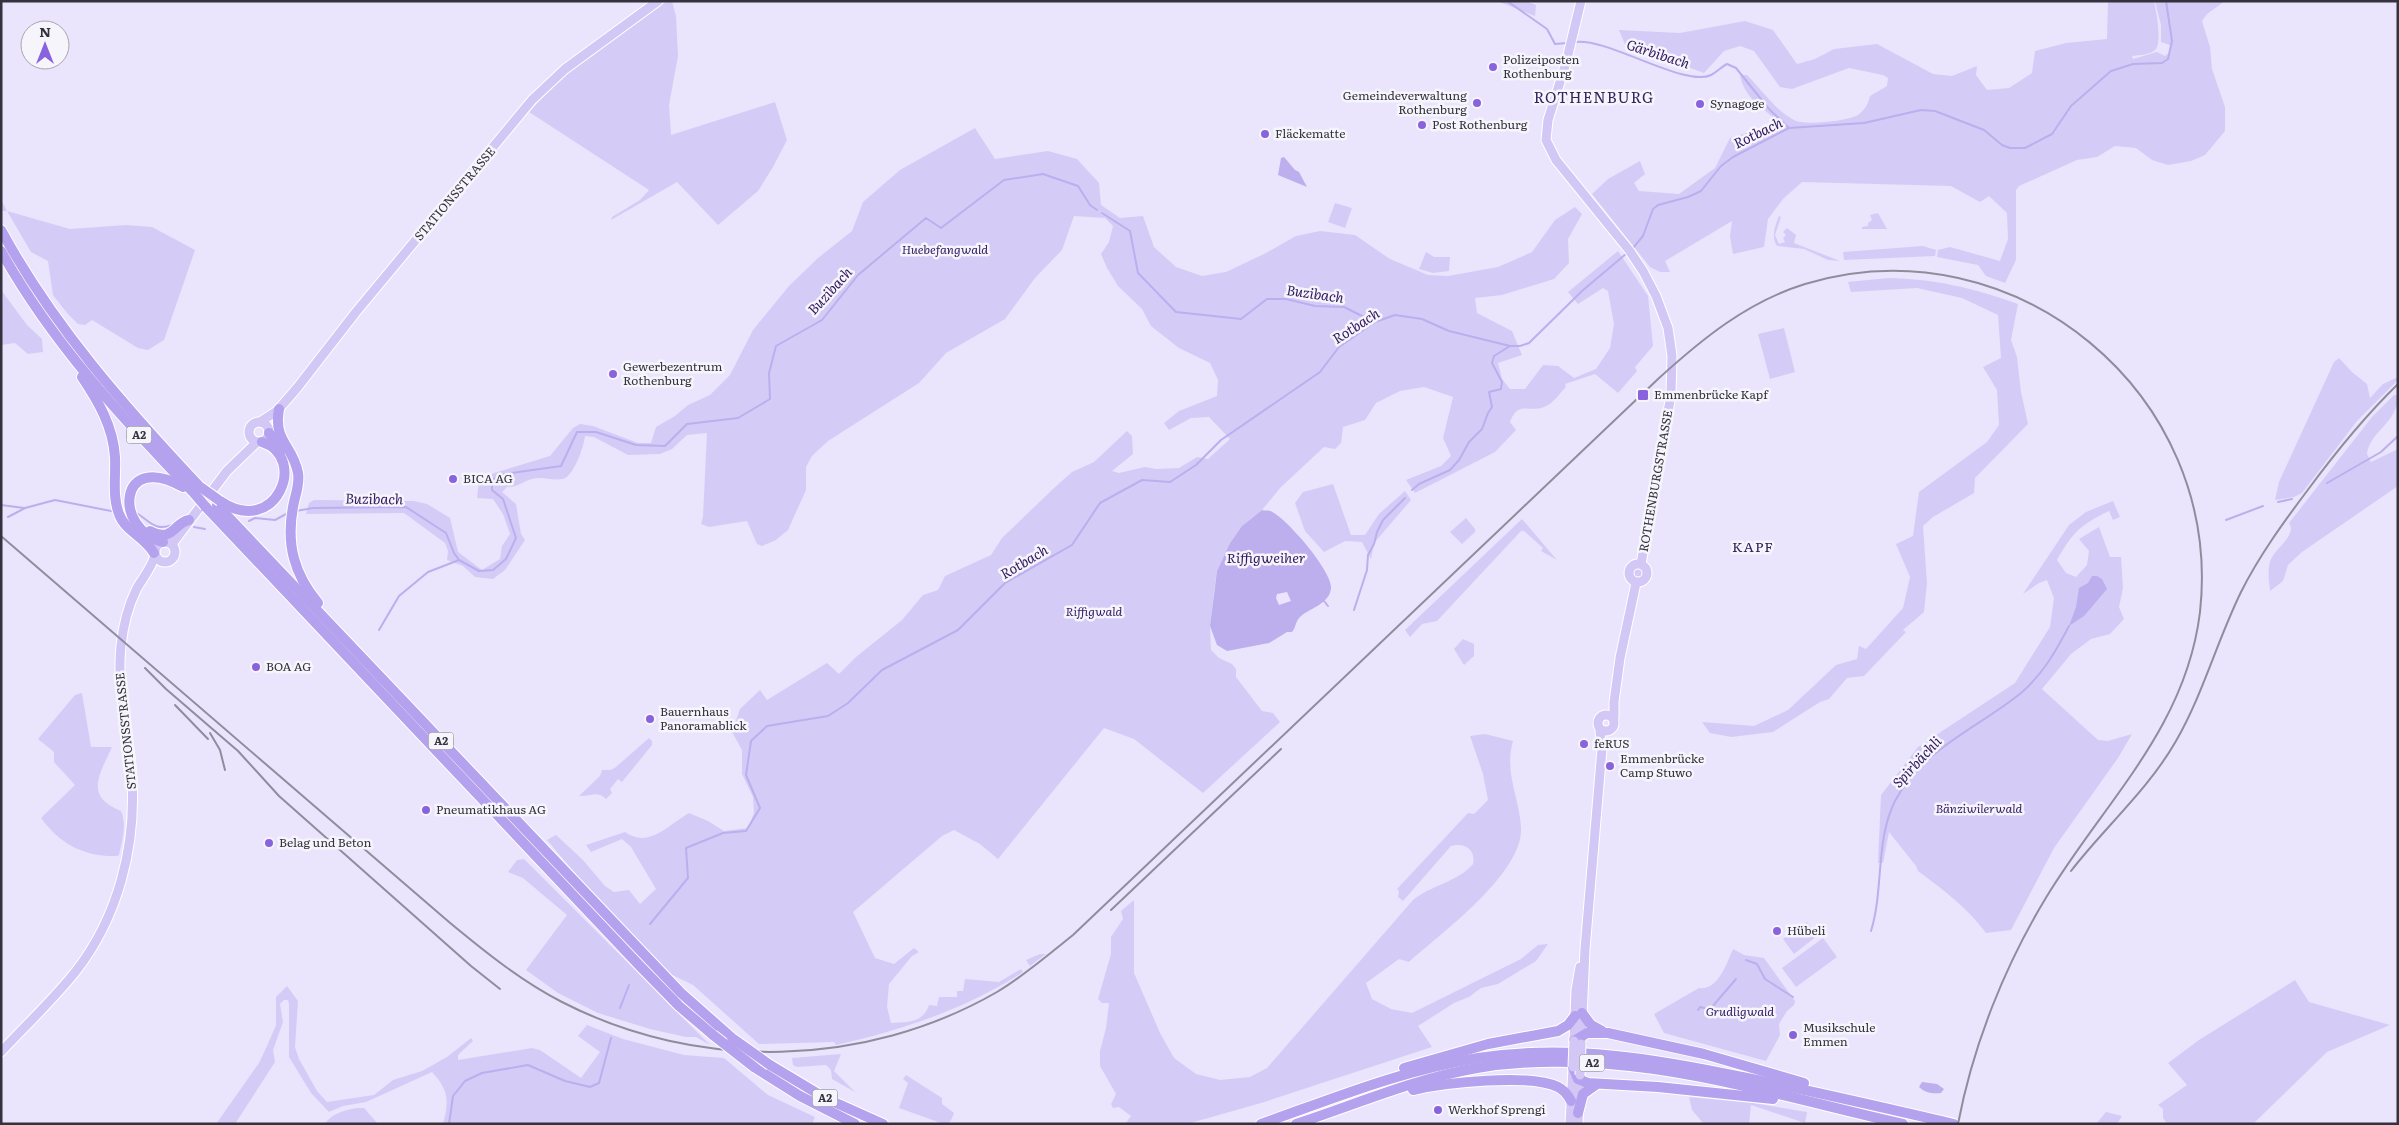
<svg xmlns="http://www.w3.org/2000/svg" width="2399" height="1125" font-family="Literata,serif">
<style>
.green{fill:#d4ccf7}
.water{fill:#bdaeee;fill-rule:evenodd}
.lines{fill:none;stroke-linecap:round;stroke-linejoin:round}
.stream{stroke:#bdaeee;stroke-width:2}
.major-casing{stroke:#fff;stroke-width:11}
.highway-casing{stroke:#fff;stroke-width:12}
.major{stroke:#d2c7f5;stroke-width:9}
.highway{stroke:#b4a2ee;stroke-width:10}
.rail{stroke:#908c9d;stroke-width:2}
.major-bridge-casing{stroke:#fff;stroke-width:11;stroke-linecap:butt}
.highway-bridge-casing{stroke:#fff;stroke-width:12;stroke-linecap:butt}
.major-bridge{stroke:#d2c7f5;stroke-width:9}
.highway-bridge{stroke:#b4a2ee;stroke-width:10}
.poi-dot{fill:#8963de;stroke:#f6f5fb;stroke-width:2}
.labels{text-anchor:middle;stroke-width:5;stroke-linejoin:round;paint-order:stroke}
.shield{fill:#f6f5fb;stroke:#6e6c76;stroke-width:1}
.shield-label{font-size:11px;font-weight:bold;fill:#34323d}
.poi-label{font-size:12px;fill:#34323d;stroke:#f6f5fb;text-anchor:start}
.street-label{font-size:12px;fill:#34323d;stroke:#f6f5fb}
.park-label{font-size:12px;font-style:italic;fill:#351b64;stroke:#f6f5fb}
.water-label{font-size:14px;font-style:italic;fill:#32175f;stroke:#f6f5fb}
.neighbourhood-label{font-size:14px;letter-spacing:1px;fill:#37245f;stroke:#f6f5fb}
.quarter-label{font-size:15px;letter-spacing:1px;fill:#37245f;stroke:#f6f5fb}
</style>
<rect width="100%" height="100%" fill="#eae5fc"/>
<!-- green -->
<g class="green">
<path d="M667 1H672L676 16 678 56 669 105 671 135 775 102 787 140 773 167 758 191 718 225 677 182 611 220 612 217 640 200 649 190 529 112 559 80Z"/>
<path d="M1497 1H1526L1536 5 1535 16Z"/>
<path d="M2108 1H2154C2156 11 2162 41 2156 49 2151 55 2139 55 2132 56L2133 59 2157 52 2165 56 2169 53 2170 45 2161 42V25L2155 1H2225L2207 14 2202 21 2210 47 2212 69 2225 107V131L2205 155 2191 161 2168 165 2152 160 2136 148 2115 146 2097 157 2077 160 2019 186 2016 190V260L2005 283 1986 276 1978 265 1937 257 1938 250 1950 247 2000 261 2008 239 2007 213 1989 196 1980 202 1951 186 1802 182 1783 199 1768 219 1764 247 1733 254 1730 237 1732 221 1665 261 1670 272H1660L1650 267 1592 194 1608 179 1640 161 1645 174 1634 183 1639 191 1679 194 1715 168 1730 138 1777 124V120C1761 107 1744 97 1740 75H1747C1762 90 1775 110 1794 120 1804 126 1848 121 1858 115 1865 110 1868 104 1870 96L1887 86 1888 78 1883 75 1849 68 1792 89 1780 87 1754 51 1740 46 1724 51 1704 73 1652 54 1628 52 1619 30 1680 33 1745 21 1773 30 1797 64 1815 59 1834 49 1877 44 1933 74 1952 76 1977 66 1976 75 1987 90 2009 88 2032 73 2035 51 2066 43 2107 39Z"/>
<path d="M975 128 995 159 1048 151 1077 159 1099 183 1101 205 1120 218 1143 216 1154 247 1176 267 1202 276 1226 272 1266 253 1296 236 1320 231 1355 235 1390 259 1428 275 1448 276 1498 267 1532 252 1555 220 1575 207 1582 214 1568 239 1569 263 1554 279 1502 295 1475 298 1477 313 1512 331 1522 355 1498 363 1502 379 1510 389H1525L1543 365 1558 366 1574 378 1596 369 1610 348 1614 324 1608 291 1603 288 1578 304 1568 292 1618 251 1648 296 1653 346 1635 367 1637 371 1618 393 1595 374 1565 384 1566 387C1559 394 1554 403 1544 407 1529 413 1518 400 1510 422L1516 430 1495 452 1415 493 1406 480 1441 466 1451 456 1443 438 1453 397 1424 387 1400 391 1376 403 1365 420 1343 427 1341 443 1335 449 1324 447 1281 487 1262 510 1242 526 1230 543 1217 571 1214 591 1210 626 1211 650 1219 658 1232 664 1236 669V677L1262 711 1273 713 1280 722 1203 793 1134 739 1104 728 998 859 980 844 954 830 942 836 853 912 875 958 894 964 914 948 919 952 912 956 889 984 887 1007 891 1023C908 1022 923 1023 929 1005L937 1006 939 997H957V991H963L965 979 999 982 1021 969 1023 972C966 1009 902 1030 836 1045L834 1042 759 1044 693 985 666 972 604 907 547 840 556 835 582 859 605 886 614 892 629 890 640 904 656 889 631 847 622 839 591 852 586 845 625 832C649 849 668 825 689 813L708 821 724 831 748 828 754 813 753 797 742 774V750L732 732 740 709 760 690 767 700 827 663 839 674 856 657 902 620 923 595 938 590 945 576 991 555 1002 538 1053 489 1072 472 1094 462 1127 431 1132 436 1133 454 1112 471 1119 473 1145 467 1156 469 1179 468 1197 457 1208 459 1230 439 1209 417 1191 418 1169 430 1164 423 1179 411 1217 396 1218 380 1210 363 1179 348 1151 326 1142 309 1118 286 1107 268 1101 254 1109 242 1113 226 1105 218 1074 216 1062 250 1035 278 1005 319 946 353 919 383 828 441 812 456 806 467V490L788 530 776 540 762 546 757 544 747 521 709 527 701 524 703 517 707 433 687 435 672 449 660 454 628 455 594 437 585 436C584 446 574 476 563 479 553 481 541 476 532 479 523 481 517 488 507 487L502 492 516 504 521 534 525 540 505 570 493 579 475 577 463 566 447 560 448 551 445 543 404 513 306 514 309 503 314 500 414 501 427 504 450 518 458 552 482 570 500 559 502 546 510 534 503 514 493 499 477 498 479 483 494 473 550 456 573 428 580 424 593 426 638 443H651L656 427 675 416 688 405 710 395 730 375 753 330 789 286 818 258 852 231 863 202 900 170Z"/>
<path d="M1 200 7 211 70 229 126 225 152 227 195 250 164 340 148 350 138 348 92 320 85 325 78 324 68 314 53 295 48 261 31 252 7 211H1Z"/>
<path d="M1335 203 1352 208 1345 228 1328 222Z"/>
<path d="M1878 213 1887 229H1862V227L1868 226V223L1872 220 1870 215Z"/>
<path d="M1779 216 1781 217 1775 235 1779 244 1785 242 1783 238 1786 235 1783 232 1787 228 1796 235 1794 243 1840 261 1828 260 1804 249 1777 246C1771 238 1775 225 1779 216Z"/>
<path d="M1923 246 1936 250 1935 256 1844 260 1843 252Z"/>
<path d="M1426 252 1434 257H1450L1449 271 1433 273 1419 269Z"/>
<path d="M1888 278C1937 279 1972 288 2018 304L2011 340 2017 357 2021 392 2028 424 1975 478 1974 493 1933 517 1923 526 1927 583 1924 612 1903 630 1906 632 1864 676 1847 678 1829 699 1820 702 1773 732 1731 737 1710 733 1702 722 1754 726 1788 710 1836 665 1857 659 1859 646 1866 649 1903 608 1910 577 1896 544 1913 536 1919 492 1987 442 1999 425 1997 390 1983 367 2001 358 1998 315 1962 298 1917 288 1851 292 1848 282Z"/>
<path d="M1 290 27 325 42 339 43 352 28 354 15 343 1 345Z"/>
<path d="M1784 328 1795 372 1770 379 1758 334Z"/>
<path d="M2339 358 2352 372 2367 384 2370 398 2383 384 2398 377V380L2357 421 2302 493 2294 497 2275 500 2279 482 2334 362Z"/>
<path d="M2394 395H2398C2398 424 2370 430 2367 454L2371 462 2398 449V486L2302 552 2288 565 2283 581 2270 591C2269 581 2267 569 2271 559 2276 548 2297 535 2289 523L2372 417Z"/>
<path d="M1333 484 1351 535H1365L1379 514 1405 491 1411 500 1374 543 1371 559 1362 542 1345 541 1324 552 1305 531 1295 503 1303 492Z"/>
<path d="M2113 501 2120 517 2113 520 2109 511C2080 525 2073 532 2057 560L2066 573 2076 577 2087 565 2089 551 2079 539 2099 527 2110 557H2121L2123 588 2119 607 2124 619 2110 634 2091 639 2071 654 2042 689 2098 740 2108 741 2132 734 2118 758 2054 848 2011 930 1986 933C1967 907 1943 890 1918 871L1916 866 1889 832 1883 863H1878L1881 795 1918 747 2015 683 2050 627 2054 598 2047 580 2039 583 2023 594 2069 525 2086 512Z"/>
<path d="M1466 518 1475 529V532L1462 544 1450 532Z"/>
<path d="M1522 519 1557 560 1541 551 1543 548 1524 531H1521L1437 621 1422 624 1410 637 1405 630Z"/>
<circle cx="1638" cy="573" r="5.5"/>
<path d="M1463 639 1474 644V656L1464 665 1454 649Z"/>
<path d="M82 693 91 747H112C99 776 84 796 121 811 127 824 122 841 119 855L117 856C84 857 60 844 41 818L75 785 54 762V752L38 739 75 695Z"/>
<path d="M1485 734 1513 741C1504 773 1519 796 1521 827 1524 873 1441 933 1409 962L1399 959 1366 983 1372 999 1391 1009 1412 1013 1521 959 1538 945 1548 944 1536 961 1498 984 1481 988 1469 997 1454 1003 1418 1026 1432 1047 1261 1103 1187 1124H1125L1131 1116 1119 1107 1113 1108 1111 1104 1116 1094 1100 1066V1051L1106 1028 1109 1003H1102L1098 999 1111 954V937L1123 919 1121 911 1134 900V973L1160 1033 1174 1058 1196 1074 1220 1080 1250 1077 1267 1068 1413 900C1431 885 1458 882 1473 864 1476 850 1465 842 1451 846L1403 901 1398 897 1399 891 1397 889 1468 813 1474 814 1488 800 1483 774 1470 736Z"/>
<path d="M649 738 652 741V745L622 782 618 779 610 789 612 793 606 799C597 790 590 797 579 796L600 776 602 770H611L616 767Z"/>
<path d="M524 859 710 1045 696 1037H686L650 1029 598 1013 558 993 526 970 567 915 523 878 508 872 517 860Z"/>
<path d="M1807 922 1817 936 1794 954 1783 939Z"/>
<path d="M1823 938 1837 957 1796 987 1782 968Z"/>
<path d="M1733 949 1744 955 1764 958 1795 1001 1794 1005 1787 1011 1779 1024 1780 1035 1766 1061 1664 1033 1654 1014 1699 988C1718 991 1727 963 1733 949Z"/>
<path d="M1040 954H1046L1030 966 1026 960Z"/>
<path d="M2295 980 2309 1002 2390 1025 2327 1052 2253 1124H2167L2163 1118V1109L2158 1105 2187 1085 2168 1063 2199 1040Z"/>
<path d="M287 986 298 1001 295 1047 299 1059 317 1091 327 1102 374 1095 393 1080 422 1071 447 1057 471 1038 473 1041 458 1055V1060L532 1048 540 1050 581 1078 600 1052 578 1036 587 1025 623 1039 684 1055 724 1058 768 1095 815 1117 812 1124H443C449 1102 449 1090 432 1072L366 1102 343 1106 329 1112 311 1093 289 1057V1004L288 1000H284L280 1004 283 1022 273 1050 275 1062 235 1124H216L259 1063 267 1046 276 1025V997Z"/>
<path d="M841 1054 834 1071 855 1092 832 1079 831 1070 826 1065 797 1067 793 1065 792 1058Z"/>
<path d="M906 1075 942 1098V1104L954 1113C951 1121 950 1125 941 1123L899 1108 908 1083 903 1079Z"/>
<path d="M1689 1097 1753 1103 1807 1112 1805 1123 1751 1105 1749 1124H1704L1692 1110Z"/>
<path d="M357 1108H364L378 1124H325C331 1113 346 1110 357 1108Z"/>
<path d="M2106 1112 2122 1116 2117 1124H2096Z"/>
</g>
<!-- water -->
<g class="water">
<path d="M1284 157 1295 170 1299 172 1307 187 1278 175 1281 158Z"/>
<path d="M1262 510C1265 511 1268 510 1270 511 1285 516 1333 572 1331 588 1330 603 1311 608 1301 616 1295 621 1296 628 1292 632H1287L1269 643 1227 651 1217 645 1210 626 1217 571 1230 543 1242 526ZM1287 592 1291 601 1279 605 1276 598 1277 594Z"/>
<path d="M2092 576H2097L2102 579 2107 589 2084 616 2069 626 2076 607 2079 588 2088 583Z"/>
<path d="M1922 1082 1937 1084 1944 1089 1941 1093C1933 1094 1925 1093 1919 1087Z"/>
</g>
<g class="lines">
<!-- stream -->
<g class="stream">
<path d="M1507 1 1547 29 1555 44 1567 43"/>
<path d="M1575 42C1607 37 1685 88 1711 75 1717 72 1721 67 1727 64L1736 68 1769 109 1789 128"/>
<path d="M1102 213 1130 231 1138 273 1176 312 1241 319 1267 299H1286L1315 306 1344 307 1374 322"/>
<path d="M1633 248 1643 236 1653 209 1658 205 1688 197 1701 191 1721 166 1733 157 1789 128 1864 123 1921 110 1935 111 1984 130 2002 145 2010 148H2025L2052 134 2071 106 2111 71 2133 64 2162 63 2168 59 2172 41 2166 1"/>
<path d="M2327 483 2381 452 2398 436"/>
<path d="M1412 490 1419 484 1450 470 1459 460 1469 442 1482 429 1488 413 1492 407 1489 392 1501 389 1502 382 1492 363 1494 356 1510 346"/>
<path d="M2278 502 2292 499"/>
<path d="M1 505 24 508"/>
<path d="M296 511 313 508 406 507 446 533 454 553 459 560 479 571 493 570 506 559 516 538 503 499 492 490V480L505 474 561 466 577 432H596L636 445 665 446 687 424 738 418 770 399 769 373 776 346 822 320 858 275 926 218 941 228 1004 180 1043 174 1078 186 1090 205 1097 210"/>
<path d="M135 512C149 520 154 532 172 525"/>
<path d="M8 517 25 508 55 500 111 511"/>
<path d="M2226 520 2263 506"/>
<path d="M249 521 255 518 275 520 288 513"/>
<path d="M194 527 205 529"/>
<path d="M1324 601 1328 606"/>
<path d="M1354 610 1367 570 1368 555 1374 544 1377 532 1383 520 1405 498"/>
<path d="M379 630 399 596 428 572 459 560"/>
<path d="M650 924 688 878 686 848 723 833 746 831 760 808 746 775 751 741 767 726 828 716 848 703 882 670 958 630 1005 583 1072 545 1100 503 1142 480 1170 482 1196 465 1221 440 1320 372 1339 347 1375 322 1395 315 1422 319 1449 331 1510 346H1520L1529 343 1582 291 1627 253"/>
<path d="M1871 931C1884 889 1875 841 1895 801 1922 749 1978 728 2021 693 2043 674 2056 651 2069 626"/>
<path d="M1746 960 1757 964 1765 979 1793 997"/>
<path d="M620 1008 629 985"/>
<path d="M1698 1010 1700 1007 1708 1009 1712 1007 1736 979"/>
<path d="M449 1124 453 1096 465 1081 482 1073 528 1065 565 1081 590 1087 599 1083 611 1038"/>
</g>
<defs>
<g id="major">
<path d="M1581 1 1566 63 1548 120 1546 140 1556 160 1629 250 1643 271 1656 296 1668 328 1672 356 1671 395 1641 564"/>
<circle cx="259" cy="432" r="10"/>
<path d="M260 422 277 411 297 388 356 312 532 100 565 69 658 1"/>
<circle cx="165" cy="552" r="10"/>
<path d="M172 544 227 471 257 442"/>
<circle cx="1638" cy="573" r="9"/>
<circle cx="1606" cy="723" r="8"/>
<path d="M1614 718V702L1620 658 1636 583"/>
<path d="M1574 1041 1576 990 1580 967"/>
<path d="M1581 1041 1585 949 1602 749 1600 731"/>
<path d="M1 1052C26 1025 53 1000 76 971 118 917 136 847 132 779 130 735 116 690 121 646 123 626 128 606 137 588 143 578 152 567 155 555"/>
<path d="M1570 1124 1573 1067"/>
<path d="M1578 1124 1580 1075"/>
</g>
<g id="highway">
<path d="M1 230C53 326 125 407 199 486"/>
<path d="M1 251C51 341 122 418 193 492"/>
<path d="M82 377C98 401 113 426 115 457 116 475 112 496 119 514 125 531 145 537 154 553"/>
<path d="M279 409C273 442 293 445 298 473 300 485 295 495 293 507 286 544 294 574 318 603"/>
<path d="M269 433 282 449"/>
<path d="M220 501C276 539 309 457 262 442"/>
<path d="M217 505 639 949 681 993 732 1038"/>
<path d="M205 506 639 965 679 1006 713 1035"/>
<path d="M150 531C174 543 173 523 189 520"/>
<path d="M163 542C113 529 118 450 183 487"/>
<path d="M1582 1013 1591 1025 1602 1031"/>
<path d="M1574 1041 1587 1033H1608L1704 1054 1804 1083"/>
<path d="M770 1065 825 1098 883 1124"/>
<path d="M754 1067 800 1096 855 1124"/>
<path d="M1573 1067 1578 1079 1588 1083 1658 1087 1773 1099"/>
<path d="M1404 1068 1488 1044 1558 1031 1568 1025 1575 1016"/>
<path d="M1413 1090C1444 1083 1530 1073 1558 1087 1564 1090 1568 1095 1571 1101"/>
<path d="M1578 1113 1583 1094 1597 1084"/>
<path d="M1261 1124C1332 1099 1402 1070 1478 1058 1569 1044 1658 1059 1747 1078 1817 1092 1885 1108 1954 1124"/>
<path d="M1296 1124C1357 1104 1414 1079 1477 1068 1620 1044 1765 1093 1903 1124"/>
</g>
</defs>
<!-- major casing -->
<use href="#major" class="major-casing"/>
<!-- highway casing -->
<use href="#highway" class="highway-casing"/>
<!-- major -->
<use href="#major" class="major"/>
<!-- highway -->
<use href="#highway" class="highway"/>
<!-- rail -->
<g class="rail">
<path d="M1 536 449 922C484 951 521 981 562 1002 698 1072 865 1068 997 992 1024 976 1048 955 1073 935L1658 379C1702 339 1747 302 1805 284 2014 221 2224 394 2200 612 2186 728 2105 801 2047 896 2005 965 1973 1045 1958 1124"/>
<path d="M145 668 166 689 238 751 279 796 471 966 500 989"/>
<path d="M175 705 208 739"/>
<path d="M210 733 220 750 225 770"/>
<path d="M2071 871C2105 827 2148 790 2176 741 2203 694 2217 641 2241 592 2259 556 2283 523 2307 491 2335 453 2364 417 2398 384"/>
<path d="M1111 910 1281 749"/>
</g>
<defs>
<g id="major-bridge">
<path d="M1573 1067 1574 1041"/>
<path d="M1580 1075 1581 1044"/>
</g>
<g id="highway-bridge">
<path d="M199 486 220 501"/>
<path d="M193 492 205 506"/>
<path d="M713 1035 754 1067"/>
<path d="M732 1038 770 1065"/>
</g>
</defs>
<!-- major-bridge casing -->
<use href="#major-bridge" class="major-bridge-casing"/>
<!-- highway-bridge casing -->
<use href="#highway-bridge" class="highway-bridge-casing"/>
<!-- major-bridge -->
<use href="#major-bridge" class="major-bridge"/>
<!-- highway-bridge -->
<use href="#highway-bridge" class="highway-bridge"/>
</g>
<!-- markers -->
<g class="poi-dot">
<circle cx="1493" cy="67" r="5"/>
<circle cx="1477" cy="103" r="5"/>
<circle cx="1700" cy="104" r="5"/>
<circle cx="1422" cy="125" r="5"/>
<circle cx="1265" cy="134" r="5"/>
<circle cx="613" cy="374" r="5"/>
<rect x="1637" y="389" width="12" height="12" rx="2.5"/>
<circle cx="453" cy="479" r="5"/>
<circle cx="256" cy="667" r="5"/>
<circle cx="650" cy="719" r="5"/>
<circle cx="1584" cy="744" r="5"/>
<circle cx="1610" cy="766" r="5"/>
<circle cx="426" cy="810" r="5"/>
<circle cx="269" cy="843" r="5"/>
<circle cx="1777" cy="931" r="5"/>
<circle cx="1793" cy="1035" r="5"/>
<circle cx="1438" cy="1110" r="5"/>
</g>
<g class="labels">
<!-- shield labels -->
<g class="shield">
<rect x="126.5" y="426.5" width="25" height="17" rx="4"/>
<rect x="428.5" y="732.5" width="25" height="17" rx="4"/>
<rect x="1579.5" y="1054.5" width="25" height="17" rx="4"/>
<rect x="812.5" y="1089.5" width="25" height="17" rx="4"/>
</g>
<g class="shield-label">
<text x="139" y="439">A2</text>
<text x="441" y="745">A2</text>
<text x="1592" y="1067">A2</text>
<text x="825" y="1102">A2</text>
</g>
<!-- poi labels -->
<g class="poi-label">
<text x="1503" y="64">Polizeiposten<tspan x="1503" dy="14">Rothenburg</tspan></text>
<text x="1467" y="100" text-anchor="end">Gemeindeverwaltung<tspan x="1467" dy="14">Rothenburg</tspan></text>
<text x="1710" y="108">Synagoge</text>
<text x="1432" y="129">Post Rothenburg</text>
<text x="1275" y="138">Fläckematte</text>
<text x="623" y="371">Gewerbezentrum<tspan x="623" dy="14">Rothenburg</tspan></text>
<text x="1654" y="399">Emmenbrücke Kapf</text>
<text x="463" y="483">BICA AG</text>
<text x="266" y="671">BOA AG</text>
<text x="660" y="716">Bauernhaus<tspan x="660" dy="14">Panoramablick</tspan></text>
<text x="1594" y="748">feRUS</text>
<text x="1620" y="763">Emmenbrücke<tspan x="1620" dy="14">Camp Stuwo</tspan></text>
<text x="436" y="814">Pneumatikhaus AG</text>
<text x="279" y="847">Belag und Beton</text>
<text x="1787" y="935">Hübeli</text>
<text x="1803" y="1032">Musikschule<tspan x="1803" dy="14">Emmen</tspan></text>
<text x="1448" y="1114">Werkhof Sprengi</text>
</g>
<!-- street labels -->
<g class="street-label">
<text transform="translate(455 194) rotate(-50)" y="4">STATIONSSTRASSE</text>
<text transform="translate(1656 481) rotate(-80)" y="4">ROTHENBURGSTRASSE</text>
<text transform="translate(126 731) rotate(-96)" y="4">STATIONSSTRASSE</text>
</g>
<!-- park labels -->
<g class="park-label">
<text x="945" y="254">Huebefangwald</text>
<text x="1094" y="616">Riffigwald</text>
<text x="1979" y="813">Bänziwilerwald</text>
<text x="1740" y="1016">Grudligwald</text>
</g>
<!-- water labels -->
<g class="water-label">
<text transform="translate(1658 54) rotate(18)" y="5">Gärbibach</text>
<text transform="translate(1758 133) rotate(-26)" y="5">Rotbach</text>
<text transform="translate(830 291) rotate(-48)" y="5">Buzibach</text>
<text transform="translate(1315 294) rotate(8)" y="5">Buzibach</text>
<text transform="translate(1356 326) rotate(-33)" y="5">Rotbach</text>
<text transform="translate(374 499) rotate(1)" y="5">Buzibach</text>
<text x="1266" y="563">Riffigweiher</text>
<text transform="translate(1024 562) rotate(-31)" y="5">Rotbach</text>
<text transform="translate(1917 762) rotate(-47)" y="5">Spirbächli</text>
</g>
<!-- neighbourhood labels -->
<g class="neighbourhood-label">
<text x="1753" y="552">KAPF</text>
</g>
<!-- quarter labels -->
<g class="quarter-label">
<text x="1594" y="103">ROTHENBURG</text>
</g>
</g>
<!-- border -->
<rect width="2399" height="1125" fill="none" stroke="#34323d" stroke-width="5"/>
<!-- north arrow -->
<g transform="translate(45 45)"><circle r="24" fill="#f6f5fb" stroke="#a8a7af"/>
<path d="M0-4L9 19L0 12L-9 19Z" fill="#8963de"/>
<text y="-8" font-size="14" font-weight="bold" text-anchor="middle" fill="#34323d">N</text>
</g>
</svg>
